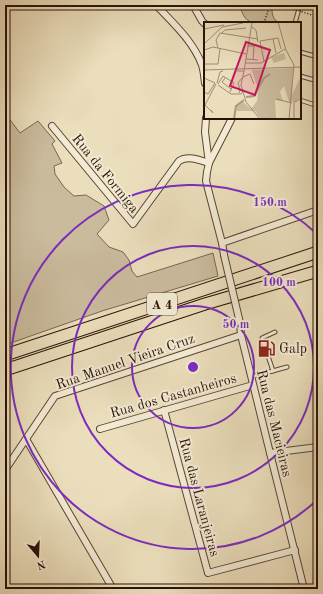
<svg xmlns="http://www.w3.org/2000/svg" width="323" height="594" font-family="'Old Standard TT',serif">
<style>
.green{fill:#cabb9d;stroke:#7a6652}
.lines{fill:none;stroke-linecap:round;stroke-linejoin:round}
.lane-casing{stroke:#5a4434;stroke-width:5}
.street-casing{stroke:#5a4434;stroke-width:8}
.highway-casing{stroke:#2a1107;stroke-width:13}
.path{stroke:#2a1107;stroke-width:1.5;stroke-dasharray:1 2;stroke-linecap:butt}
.lane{stroke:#f2ead3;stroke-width:3}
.street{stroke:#f2ead3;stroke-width:6}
.highway{stroke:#ebdebc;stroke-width:11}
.street-bridge-casing{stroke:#5a4434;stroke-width:8;stroke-linecap:butt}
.path-bridge{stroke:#2a1107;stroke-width:1.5;stroke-dasharray:1 2;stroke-linecap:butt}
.street-bridge{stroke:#f2ead3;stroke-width:6}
.ring{fill:none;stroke:#7b2cbf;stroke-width:2}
.labels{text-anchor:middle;stroke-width:4;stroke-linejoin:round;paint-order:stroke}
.shield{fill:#f2ead3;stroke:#665244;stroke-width:1}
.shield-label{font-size:13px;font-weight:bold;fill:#2a1107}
.street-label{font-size:14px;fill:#2a1107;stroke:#f2ead3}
.poi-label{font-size:14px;fill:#2a1107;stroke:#f2ead3;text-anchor:start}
.inset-river{fill:none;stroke:#a9987e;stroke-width:2}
.inset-road{fill:none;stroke:#9e8c74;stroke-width:1}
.view{fill:#c2185b;fill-opacity:0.15;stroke:#c2185b;stroke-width:2}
.inset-edge{fill:none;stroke:#2a1107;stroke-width:2}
.centre{fill:#7b2cbf;stroke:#f2ead3;stroke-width:2}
.ring-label{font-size:12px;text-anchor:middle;font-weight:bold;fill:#7b2cbf;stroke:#f2ead3;stroke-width:4;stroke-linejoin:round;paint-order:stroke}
</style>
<rect width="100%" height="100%" fill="#ebdebc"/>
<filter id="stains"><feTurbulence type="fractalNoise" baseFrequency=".005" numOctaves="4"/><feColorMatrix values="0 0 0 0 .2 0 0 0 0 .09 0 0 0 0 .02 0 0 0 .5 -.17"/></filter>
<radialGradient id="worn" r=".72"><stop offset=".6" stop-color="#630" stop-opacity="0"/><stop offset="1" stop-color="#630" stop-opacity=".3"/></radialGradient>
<!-- green -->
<g class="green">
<path d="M240 5H273C271 13 272 18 279 23 259 23 245 29 240 5Z"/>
<path d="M5 113 20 133 38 121 55 141 52 144 62 163 54 166 55 174 64 187 74 196 86 195 104 206 109 220 97 234 109 247 123 252 129 260 132 271 137 277 213 253 218 276 102 311 5 345Z"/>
</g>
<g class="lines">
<defs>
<g id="lane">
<path d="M295 23 300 5"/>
<path d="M300 52 318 57"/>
<path d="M300 76 318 81"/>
<path d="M300 100 318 106"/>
<path d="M273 371 262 338 275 332"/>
<path d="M251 377 287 367"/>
</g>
<g id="street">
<path d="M156 5C173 23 193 41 202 65 204 71 204 77 205 83"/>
<path d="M193 5 202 21 205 24"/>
<path d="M206 118 205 132 209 163 207 172 206 181 222 243"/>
<path d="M52 126 133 224 179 161C188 155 200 160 209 163"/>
<path d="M209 163 226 130 232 118"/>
<path d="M224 255 222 243 318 210"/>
<path d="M240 323 241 335 270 453 304 589"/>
<path d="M164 410 208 573 295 550"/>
<path d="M100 429 253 385"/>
<path d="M26 439 113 589"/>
<path d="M270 453 318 447"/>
<path d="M5 470 55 396 241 335"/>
</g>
<g id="highway">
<path d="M5 355 318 252"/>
<path d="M5 370 205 304 318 271"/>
</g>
</defs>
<!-- lane casing -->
<use href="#lane" class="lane-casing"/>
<!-- street casing -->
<use href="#street" class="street-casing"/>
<!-- highway casing -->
<use href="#highway" class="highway-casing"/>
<!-- path -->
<g class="path">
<path d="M276 5 277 6"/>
<path d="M264 23 270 5"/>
</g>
<!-- lane -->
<use href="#lane" class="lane"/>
<!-- street -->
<use href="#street" class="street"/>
<!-- highway -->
<use href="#highway" class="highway"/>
<defs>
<path id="street-bridge" d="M224 255 240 323"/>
</defs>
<!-- street-bridge casing -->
<use href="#street-bridge" class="street-bridge-casing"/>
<!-- path-bridge -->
<path class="path-bridge" d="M293 9 312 15"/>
<!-- street-bridge -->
<use href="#street-bridge" class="street-bridge"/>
</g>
<!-- distance rings -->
<g class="ring">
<circle cx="193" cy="367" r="61"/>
<circle cx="193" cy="367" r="121"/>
<path d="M317 500A182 182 0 1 1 317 234"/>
</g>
<!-- icons -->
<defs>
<symbol id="fuel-bare" viewBox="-9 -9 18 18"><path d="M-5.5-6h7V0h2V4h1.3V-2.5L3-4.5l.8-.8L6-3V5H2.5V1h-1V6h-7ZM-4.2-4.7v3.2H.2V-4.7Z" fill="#8f2418" stroke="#f2ead3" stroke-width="2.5" paint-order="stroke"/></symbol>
</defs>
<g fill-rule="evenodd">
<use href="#fuel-bare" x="254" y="336" width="25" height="25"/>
</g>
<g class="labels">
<!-- shield labels -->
<rect class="shield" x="147" y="293" width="30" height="22" rx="3"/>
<g class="shield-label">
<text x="162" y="309">A 4</text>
</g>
<!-- street labels -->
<g class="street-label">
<text transform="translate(106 173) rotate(51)" y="5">Rua da Formiga</text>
<text transform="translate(125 361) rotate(-19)" y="5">Rua Manuel Vieira Cruz</text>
<text transform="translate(173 395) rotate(-16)" y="5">Rua dos Castanheiros</text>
<text transform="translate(275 423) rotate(76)" y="5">Rua das Macieiras</text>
<text transform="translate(200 497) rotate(75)" y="5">Rua das Laranjeiras</text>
</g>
<!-- poi labels -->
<g class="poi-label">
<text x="279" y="353">Galp</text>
</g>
</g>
<!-- overview -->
<g transform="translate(204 22)">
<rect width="97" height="97" fill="#ebdebc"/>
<path d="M80 31 82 37 70 41 67 35ZM89 46 88 73 96 56 97 79 85 80 80 64 76 70 79 79 71 78 72 97H57L51 89H33L32 84 38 79 47 87 53 79 54 67 49 52 48 48H41Z" fill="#cabb9d"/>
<path class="inset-river" d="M42 75 50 74 60 56 66 52M30 97 32 84 40 78"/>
<path class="inset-road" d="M74 0 82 28 90 43 85 97M48 5 52 8 54 20M0 7 20 3M18 11 21 8 42 6M69 17 72 31M56 19 74 16 77 27M56 19 60 39M0 22 18 5 39 1M43 24H50L49 38M14 26 12 18 16 11 54 17M0 28 9 25 42 32M42 37 54 38M41 41H57L81 27M0 42H14L16 26M0 48 97 45M33 49H40L48 1M40 49 37 63 42 80 56 97M39 55 46 52 50 62M0 56 11 61M21 56 18 60 27 67M13 61 16 50 19 49M14 62 19 54 30 61 26 70M14 63 27 72H37L39 70 36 68 35 71M36 68 34 61 38 56M0 70 4 72 11 61M72 77 88 81M7 88 9 91 1 83 12 62M90 97V80L93 79"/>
<path class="view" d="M42 20 66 28 51 73 26 64Z"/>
<rect width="97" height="97" class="inset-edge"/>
</g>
<circle cx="193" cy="367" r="6" class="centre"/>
<g class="ring-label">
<text x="270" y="206">150 m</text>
<text x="279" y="286">100 m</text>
<text x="236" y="328">50 m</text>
</g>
<!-- margin -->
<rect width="323" height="594" fill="none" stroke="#ebdebc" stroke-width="20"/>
<rect x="6" y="6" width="311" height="582" fill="none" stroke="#2a1107" stroke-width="2"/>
<rect x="10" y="10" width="303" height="574" fill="none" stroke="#2a1107"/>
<!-- north arrow -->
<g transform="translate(38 556) rotate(161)" stroke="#f2ead3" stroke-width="3" paint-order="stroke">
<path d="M0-3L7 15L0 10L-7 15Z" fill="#2a1107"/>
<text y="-6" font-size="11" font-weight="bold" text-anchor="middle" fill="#2a1107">N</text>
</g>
<rect width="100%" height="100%" filter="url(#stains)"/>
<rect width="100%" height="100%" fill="url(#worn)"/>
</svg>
